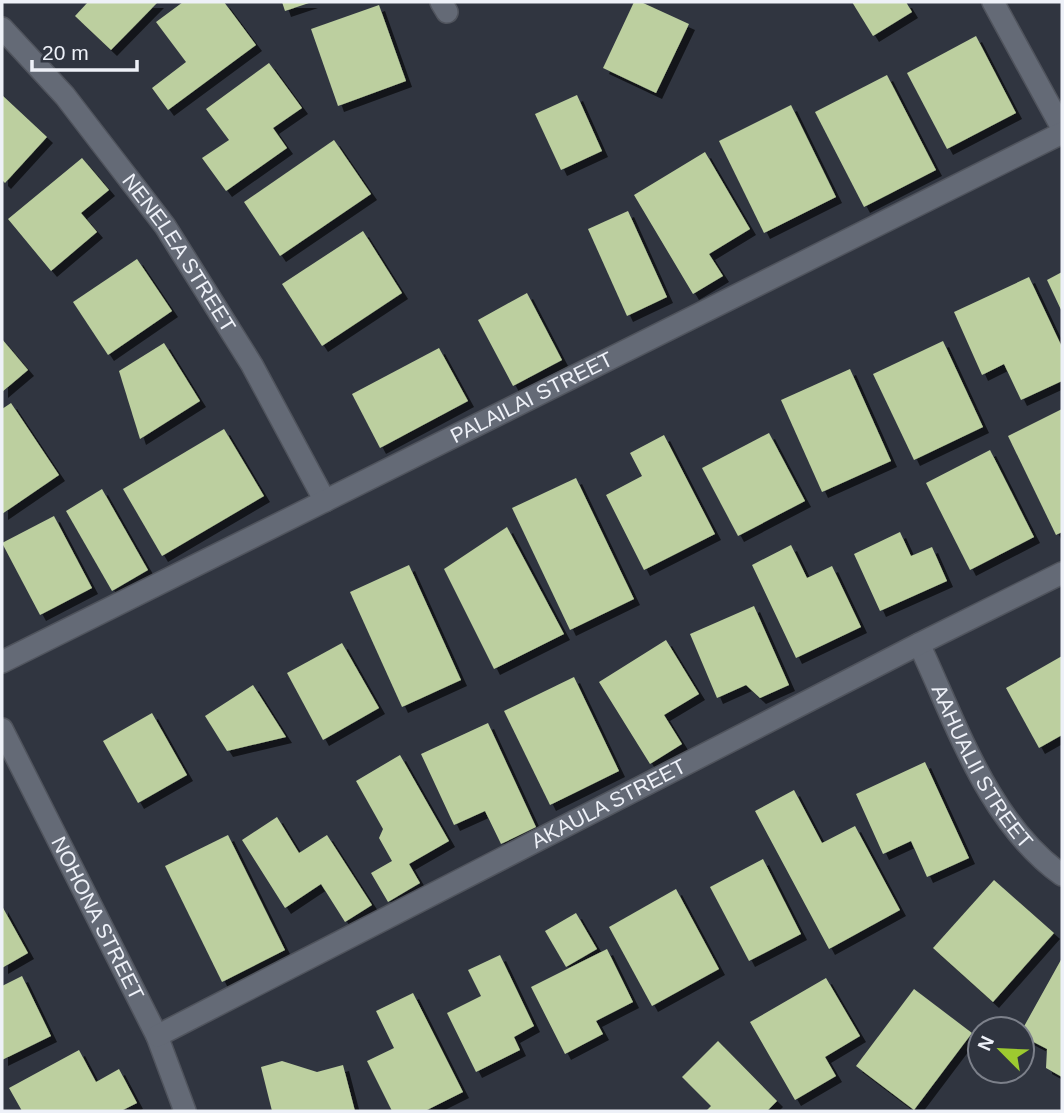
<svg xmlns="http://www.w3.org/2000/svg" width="1064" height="1113" font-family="Helvetica,sans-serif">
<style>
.building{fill:#bccf9f;filter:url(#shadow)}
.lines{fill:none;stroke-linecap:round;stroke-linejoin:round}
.street-casing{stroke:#50545d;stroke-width:24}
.secondary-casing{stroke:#50545d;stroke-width:24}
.street{stroke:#646a76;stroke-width:21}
.secondary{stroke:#646a76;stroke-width:21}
.labels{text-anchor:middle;stroke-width:7;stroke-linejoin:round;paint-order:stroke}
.street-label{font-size:21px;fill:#eef1f8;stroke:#303540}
</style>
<defs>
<filter id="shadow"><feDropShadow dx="6" dy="6" stdDeviation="0" flood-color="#0009"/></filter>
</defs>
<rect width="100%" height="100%" fill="#303540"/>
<!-- building -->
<g class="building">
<path d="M88 2H158L111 50 75 16Z"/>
<path d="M183 2H224L256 45 168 110 152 88 186 62 156 22Z"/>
<path d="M282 2H312L285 11Z"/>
<path d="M634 2H641L689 24 656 93 603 68Z"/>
<path d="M852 2H906L912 12 873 36Z"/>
<path d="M379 5 406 81 338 106 311 29Z"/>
<path d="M976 36 1016 113 947 149 907 73Z"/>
<path d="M269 63 302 108 273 128 287 148 226 191 202 158 229 140 206 109Z"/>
<path d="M887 75 936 170 864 207 815 112Z"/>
<path d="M2 95 47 137 5 183 2 180Z"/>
<path d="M577 95 602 151 561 170 535 114Z"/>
<path d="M791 105 836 197 764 233 719 141Z"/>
<path d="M334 140 371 194 280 256 244 202Z"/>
<path d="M705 152 750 229 709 254 723 276 693 294 634 195Z"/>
<path d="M82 158 109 190 81 213 97 232 51 271 8 219Z"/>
<path d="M628 211 667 297 627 316 588 229Z"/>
<path d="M363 231 402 293 322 346 282 284Z"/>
<path d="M137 259 172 311 108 355 73 302Z"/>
<path d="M1062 272V312L1047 280Z"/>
<path d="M1029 277 1062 347V381L1021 400 1004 364 982 375 954 312Z"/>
<path d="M527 293 562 360 513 386 478 320Z"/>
<path d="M2 339 28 370 2 392Z"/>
<path d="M943 341 983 427 914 460 873 374Z"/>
<path d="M164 343 200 401 140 439 119 371Z"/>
<path d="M439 348 468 401 380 448 352 394Z"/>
<path d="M850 369 891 461 822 492 781 400Z"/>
<path d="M11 403 59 475 2 514V409Z"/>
<path d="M1062 409V532L1056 535 1008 436Z"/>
<path d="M224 429 264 496 162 556 123 489Z"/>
<path d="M769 433 805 501 738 536 702 468Z"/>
<path d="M664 435 715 534 644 570 606 495 642 476 630 453Z"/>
<path d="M990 450 1034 537 970 570 926 483Z"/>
<path d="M576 478 634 599 570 630 512 508Z"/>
<path d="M102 489 148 570 112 591 66 511Z"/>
<path d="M54 516 92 588 40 615 2 543Z"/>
<path d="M507 527 564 634 494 669 444 569Z"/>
<path d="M900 532 911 556 932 547 947 581 880 611 854 554Z"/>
<path d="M791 545 807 578 832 566 861 627 796 658 752 565Z"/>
<path d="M409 565 461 680 402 707 350 592Z"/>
<path d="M754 606 789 685 760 698 746 685 717 698 690 634Z"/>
<path d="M666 640 699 694 664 715 682 744 650 764 599 682Z"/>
<path d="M342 643 379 708 323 740 287 673Z"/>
<path d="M1062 656V735L1039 748 1006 688Z"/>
<path d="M574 677 619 771 550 805 504 711Z"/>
<path d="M253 685 286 737 227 751 205 716Z"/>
<path d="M152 713 187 775 138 803 103 741Z"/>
<path d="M488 723 536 827 501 844 485 811 454 825 421 754Z"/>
<path d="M400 755 449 841 409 864 420 883 388 902 371 873 392 861 379 838 383 829 356 781Z"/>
<path d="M925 762 969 858 927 877 911 841 883 854 856 794Z"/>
<path d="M794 790 822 843 855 826 900 910 829 949 755 811Z"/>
<path d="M277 817 299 853 327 835 372 905 345 922 321 884 285 908 242 840Z"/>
<path d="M228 835 285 950 222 982 165 866Z"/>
<path d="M763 859 801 934 749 961 710 887Z"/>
<path d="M994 880 1054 933 993 1002 933 948Z"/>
<path d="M676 889 719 969 652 1006 609 927Z"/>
<path d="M2 906 28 953 2 968Z"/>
<path d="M576 913 597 949 566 967 545 931Z"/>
<path d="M607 949 633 1002 596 1021 603 1034 565 1054 531 987Z"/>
<path d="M500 955 534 1026 514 1037 520 1050 476 1072 447 1013 481 996 468 970Z"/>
<path d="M1062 958V1077L1046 1068 1047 1049 1022 1036V1030Z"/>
<path d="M22 976 51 1036 2 1060V986Z"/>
<path d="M826 978 860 1036 825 1057 836 1076 795 1100 750 1022Z"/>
<path d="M914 989 972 1033 914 1110 856 1066Z"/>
<path d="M413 993 463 1092 425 1111H392L367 1061 394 1048 376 1011Z"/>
<path d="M718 1041 777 1101 767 1111H706L711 1106 682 1077Z"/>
<path d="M79 1050 96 1082 119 1069 137 1103 121 1111H22L9 1088Z"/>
<path d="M282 1061 317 1072 343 1065 355 1111H272L261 1067Z"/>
</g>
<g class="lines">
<defs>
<g id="street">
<path d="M441 2 447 12"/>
<path d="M993 2 1062 128"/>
<path id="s1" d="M2 28 65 96 165 226 252 365 325 501"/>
<path id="s2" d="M919 644C957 725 988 822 1062 875"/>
<path id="s3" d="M2 729 157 1036 185 1111"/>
<path id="s4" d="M157 1036 919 644 1062 573"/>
</g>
<g id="secondary">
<path id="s5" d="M2 662 1062 133"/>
</g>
</defs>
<!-- street casing -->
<use href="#street" class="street-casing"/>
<!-- secondary casing -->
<use href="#secondary" class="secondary-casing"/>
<!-- street -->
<use href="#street" class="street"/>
<!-- secondary -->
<use href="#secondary" class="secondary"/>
</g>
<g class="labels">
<!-- street labels -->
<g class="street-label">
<text dy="7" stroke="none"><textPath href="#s1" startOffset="287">NENELEA STREET</textPath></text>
<text dy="7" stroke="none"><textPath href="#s5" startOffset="592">PALAILAI STREET</textPath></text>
<text dy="7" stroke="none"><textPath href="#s2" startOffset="138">AAHUALII STREET</textPath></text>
<text dy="7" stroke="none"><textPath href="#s4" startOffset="508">AKAULA STREET</textPath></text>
<text dy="7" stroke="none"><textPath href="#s3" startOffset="212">NOHONA STREET</textPath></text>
</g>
</g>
<!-- border -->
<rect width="1064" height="1113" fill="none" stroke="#eef1f8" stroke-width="7"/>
<!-- north arrow -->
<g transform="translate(1001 1050) rotate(294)"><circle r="33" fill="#303540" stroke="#7c808a" stroke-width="2"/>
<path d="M0-5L12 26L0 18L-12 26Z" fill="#9dca30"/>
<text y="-10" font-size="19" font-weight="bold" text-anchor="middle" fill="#eef1f8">N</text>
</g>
<!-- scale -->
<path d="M32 60v10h105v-10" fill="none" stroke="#eef1f8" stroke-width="3.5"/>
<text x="42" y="60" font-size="21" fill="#eef1f8" stroke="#303540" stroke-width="5" paint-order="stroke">20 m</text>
</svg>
